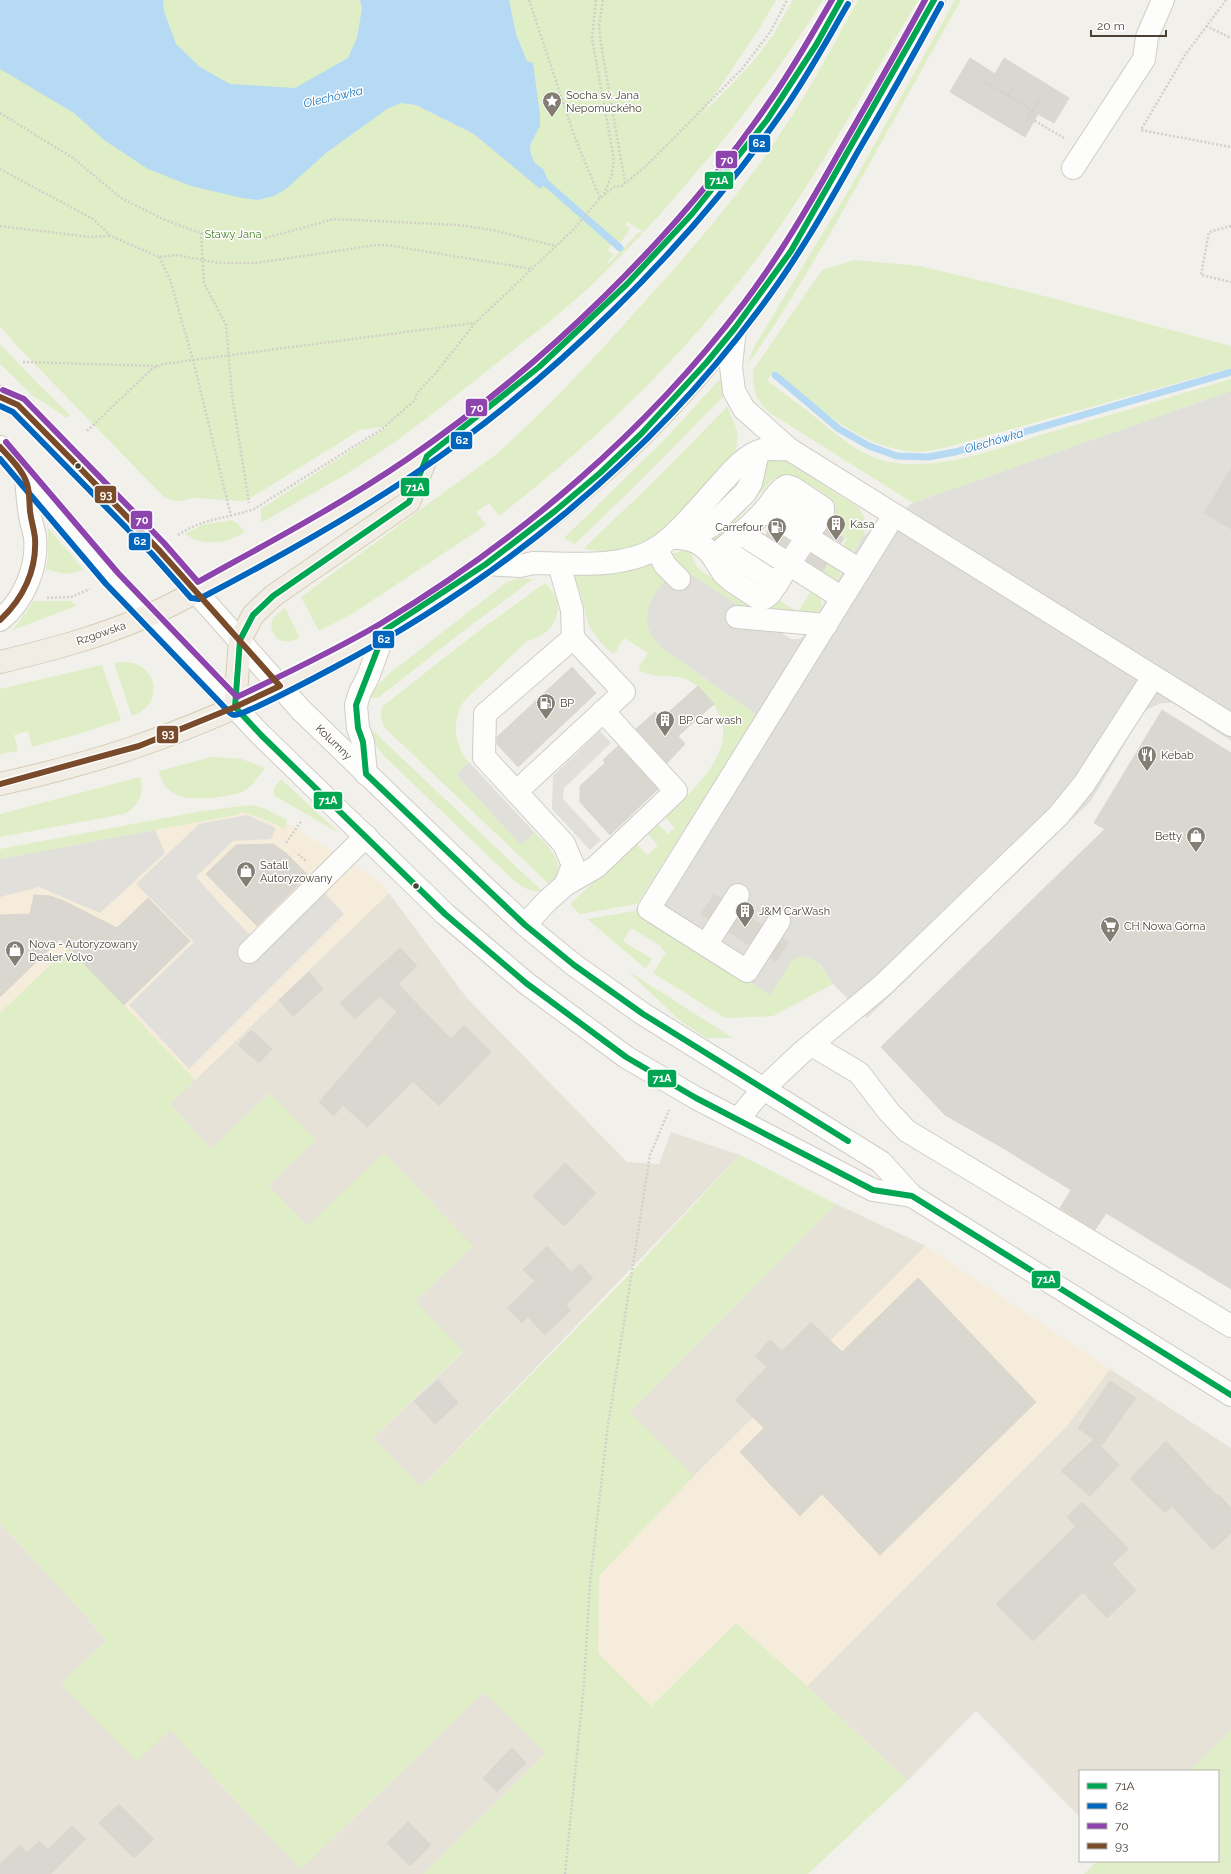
<svg xmlns="http://www.w3.org/2000/svg" width="1231" height="1874" font-family="Raleway,sans-serif">
<style>
.residential{fill:#e6e2d7}
.commercial{fill:#f6ecdb}
.green{fill:#dfeec7}
.parking{fill:#e1dfda}
.water{fill:#b6daf4}
.lines{fill:none;stroke-linecap:round;stroke-linejoin:round}
.stream{stroke:#b6daf4;stroke-width:7}
.building{fill:#dad7d1;stroke:#dad7cf}
.minor-casing{stroke:#d0cdc7;stroke-width:24}
.major-casing{stroke:#d6cdb5;stroke-width:24}
.path{stroke:#d2d0c9;stroke-width:2.5;stroke-dasharray:2 2;stroke-linecap:butt}
.minor{stroke:#fdfdfc;stroke-width:22}
.major{stroke:#f1ede4;stroke-width:22}
.bus-1-casing{stroke:#fff;stroke-width:9}
.bus-2-casing{stroke:#fff;stroke-width:9}
.bus-3-casing{stroke:#fff;stroke-width:9}
.bus-4-casing{stroke:#fff;stroke-width:9}
.bus-1{stroke:#00a651;stroke-width:6}
.bus-2{stroke:#0065bd;stroke-width:6}
.bus-3{stroke:#8e44ad;stroke-width:6}
.bus-4{stroke:#7a4b2a;stroke-width:6}
.bus-dot{fill:#494135;stroke:#fff;stroke-width:1.5}
.labels{text-anchor:middle;stroke-width:3;stroke-linejoin:round;paint-order:stroke}
.poi-label{font-size:11px;fill:#494135;stroke:#fff;text-anchor:start}
.park-label{font-size:11px;fill:#448121;stroke:#fff}
.street-label{font-size:11px;fill:#494135;stroke:#fff}
.water-label{font-size:12px;font-style:italic;fill:#227bc0;stroke:#fff}
.line-badge{stroke:#fff;stroke-width:1.5}
.badge-label{font-size:11px;text-anchor:middle;font-weight:bold;fill:#fff}
</style>
<rect width="100%" height="100%" fill="#f2f0ea"/>
<!-- residential -->
<g class="residential">
<path d="M389 893 466 997 627 1162 659 1164 671 1132 740 1155 421 1487 373 1438 463 1352 414 1301 473 1246 307 1226 268 1185 270 1093 211 1149 170 1104Z"/>
<path d="M836 1204 926 1246 691 1479 630 1412Z"/>
<path d="M1110 1369 1231 1448V1731L1190 1771H1080V1817L976 1711 907 1781 807 1686 1066 1427Z"/>
<path d="M0 1523 86 1616 106 1641 62 1684 170 1729 233 1798 301 1869 484 1692 546 1753 424 1874H0Z"/>
</g>
<!-- commercial -->
<g class="commercial">
<path d="M246 808 287 823 381 883 389 893 195 1080 69 947 0 1013V859L155 830Z"/>
<path d="M926 1246 1110 1369 1066 1427 807 1686 736 1623 650 1706 598 1653 599 1576 691 1479Z"/>
</g>
<!-- green -->
<g class="green">
<path d="M0 0H776L759 29 701 115C726 90 753 65 773 35 780 24 786 11 793 0H823C771 84 710 159 644 232L627 222 625 225 630 229 621 242 614 241 608 250 614 255 607 262 608 264 639 232 643 233 593 284 559 314 444 405 395 442 348 473 261 523V509L389 426 360 430 249 499 241 501 195 498 179 501 170 500 164 497 17 346 0 326Z"/>
<path d="M858 0H918C866 87 818 176 758 257 684 356 596 441 499 516L489 503 476 512 486 525 352 614 319 631 301 597 494 456C539 417 579 374 619 330 668 276 717 222 760 163 797 112 828 56 858 0Z"/>
<path d="M955 0H961C917 77 875 155 831 232 804 277 778 323 747 365L754 347 850 188Z"/>
<path d="M854 260 920 266 1029 292 1231 346V368L940 449C932 450 923 452 915 452 857 447 817 406 775 370L767 380C780 392 796 401 810 413 834 432 857 455 889 462 941 472 1001 447 1051 432 1111 415 1171 397 1231 379V391L913 503 770 413C755 400 753 390 753 370L822 270Z"/>
<path d="M0 344 38 384 70 415 67 418 32 395 0 364Z"/>
<path d="M721 378 723 397 637 484 575 544 564 538 665 439Z"/>
<path d="M727 407C735 423 741 434 735 452 723 467 709 481 696 495 671 521 647 550 608 551 600 551 592 552 584 548L644 491Z"/>
<path d="M768 457 786 461 858 507C869 521 867 539 853 552L851 554 839 551 847 539 828 527 833 507 831 499C814 488 791 465 771 481L720 539 715 542 707 537Z"/>
<path d="M232 520 238 524 245 532C225 544 205 547 185 534L202 525Z"/>
<path d="M48 528 84 570 66 574 46 569 48 557Z"/>
<path d="M689 548 696 565 701 571 754 604 771 605 777 599 798 612 813 588 821 595 822 606 817 614 809 616 746 609 741 607 673 564 671 554Z"/>
<path d="M815 555 840 568C841 575 839 579 833 583L819 578 827 566 814 557Z"/>
<path d="M652 562 665 581 652 598 654 640 662 648 757 715 637 904 580 914 570 904 636 843 647 855 658 846 647 833 657 823 668 834 675 828 665 817C695 788 748 744 710 701 704 693 697 685 688 680 679 675 668 677 658 676 652 675 646 673 640 671L639 667 648 653 624 638 615 653H612L601 643 589 626 580 592 574 579V575C599 575 630 575 652 562Z"/>
<path d="M518 578 533 579 462 632 378 698 370 697 378 685 390 673 507 582Z"/>
<path d="M545 583C549 587 554 592 556 598 564 618 546 638 527 641L464 701C452 720 453 745 469 762L456 775 521 845 535 833C551 849 568 863 551 886L385 728C380 720 379 712 384 705L480 630Z"/>
<path d="M34 601H71L76 606 13 630Z"/>
<path d="M285 608 300 638C291 641 285 644 276 638L271 627 273 618Z"/>
<path d="M123 662C127 663 132 662 136 664 161 673 159 708 132 716L114 663Z"/>
<path d="M102 665 121 720 82 733 32 747 28 731 14 735 18 751 0 754V689Z"/>
<path d="M367 725 542 891C526 893 517 883 506 873L383 755 371 738Z"/>
<path d="M212 757 242 759 265 768C259 775 253 786 244 791 237 795 228 795 220 797 197 800 164 802 159 771Z"/>
<path d="M140 777C145 793 139 806 124 814L0 837V814Z"/>
<path d="M281 779 339 833 275 796C271 789 276 785 281 779Z"/>
<path d="M250 805 264 808 287 820 285 830 271 822 243 812 236 815 0 859V849L202 811Z"/>
<path d="M635 911 770 995C777 984 783 970 791 961 808 944 827 972 833 984L773 1016 725 1018 653 973 666 952 660 948 661 946 631 928 623 941 652 959 646 969 587 919Z"/>
<path d="M69 947 195 1080 170 1104 211 1149 270 1093 316 1140 268 1185 307 1226 384 1153 473 1246 415 1301 463 1351 373 1438 421 1487 626 1278 740 1155 836 1204 630 1412 694 1476 599 1576 598 1653 651 1706 736 1623 807 1686 907 1781 808 1874H424L546 1753 484 1692 301 1869 233 1798 170 1730 137 1762 61 1684 106 1641 86 1616 0 1523V1013Z"/>
<path d="M628 971 733 1038H706L679 1020Z"/>
<path d="M1231 1731V1874H1084L1097 1861H1218V1771H1190Z"/>
</g>
<!-- parking -->
<g class="parking">
<path d="M1231 391V741L1180 707 1172 703H1161L1147 710 1142 715 1091 801 867 1018 833 984 822 966 810 958 802 956 792 960 770 995 635 911 757 715 662 648 654 640 648 628 647 620 649 605 657 590 677 566 791 639H800L806 634 864 535 913 503Z"/>
<path d="M600 731 611 743 564 788 563 799 601 840 590 850 552 809 553 776Z"/>
<path d="M469 762 535 833 521 845 456 775Z"/>
<path d="M247 815 276 828 271 839 233 841 196 877 223 907 249 934 256 933 311 878 344 914 189 1069 129 1005 194 942 136 884 199 824Z"/>
<path d="M155 830 165 853 100 913 39 887 0 897V859Z"/>
</g>
<!-- water -->
<path class="water" d="M0 0H163L164 11 176 44 200 67 230 84 295 88 348 58 357 38 362 8 360 0H509L516 34 527 61 533 63 540 115V126L530 145 531 155 535 163 543 169 548 180 540 189 474 134 416 105 401 103 387 109 326 153 286 189 274 196 258 200 242 198 191 186 148 169 104 140 74 113 0 69Z"/>
<g class="lines">
<!-- stream -->
<g class="stream">
<path d="M539 177 620 248"/>
<path d="M775 375 839 429 869 446 897 456 928 457 955 452 1231 372"/>
</g>
</g>
<!-- building -->
<g class="building">
<path d="M970 58 995 74 1004 58 1069 98 1054 123 1038 114 1025 137 950 92Z"/>
<path d="M1231 469V529L1204 513Z"/>
<path d="M769 528 789 541 785 547 766 535Z"/>
<path d="M828 528 844 538 841 543 824 533Z"/>
<path d="M811 554 827 564 823 571 806 561Z"/>
<path d="M572 667 596 693 518 767 497 744V737Z"/>
<path d="M698 686 714 704 678 736 685 744 667 763 636 729 655 712 661 719Z"/>
<path d="M1162 710 1231 753V1289L1106 1213 1095 1230 1060 1208 1071 1190 1003 1148 945 1115 881 1047 1105 829 1094 823Z"/>
<path d="M618 746 658 789 610 835 580 802V786L605 763 603 760Z"/>
<path d="M273 844 286 853 308 875 257 926 206 874 236 845Z"/>
<path d="M714 894 721 899 708 919 701 914Z"/>
<path d="M34 895 50 896 64 901 117 928 148 898 190 941 124 1005 60 939 0 997V915L30 914Z"/>
<path d="M742 912 762 925 749 945 729 932Z"/>
<path d="M783 938 789 942 776 962 770 958Z"/>
<path d="M400 948 417 966 398 984 451 1039 464 1025 491 1052 439 1106 413 1081 367 1127 343 1105 334 1116 319 1102 397 1012 380 996 355 1019 340 1003Z"/>
<path d="M309 972 323 989 293 1016 279 1000Z"/>
<path d="M251 1030 272 1049 259 1063 238 1045Z"/>
<path d="M565 1163 596 1193 564 1226 533 1196Z"/>
<path d="M547 1246 571 1272 580 1264 593 1278 566 1305 571 1310 545 1335 528 1317 522 1323 507 1308 535 1281 523 1270Z"/>
<path d="M918 1278 1036 1402 880 1555 822 1494 800 1516 740 1452 764 1428 735 1400 767 1367 755 1356 770 1340 782 1351 811 1322 842 1352Z"/>
<path d="M438 1380 458 1403 435 1424 414 1401Z"/>
<path d="M1110 1381 1136 1398 1102 1445 1078 1428Z"/>
<path d="M1094 1439 1119 1465 1090 1496 1061 1471Z"/>
<path d="M1166 1441 1217 1496 1219 1495 1231 1508V1533L1213 1550 1172 1506 1165 1513 1130 1479Z"/>
<path d="M1082 1502 1129 1549 1112 1564 1136 1590 1107 1618 1083 1592 1033 1641 996 1604 1076 1526 1067 1517Z"/>
<path d="M512 1748 526 1763 497 1792 483 1778Z"/>
<path d="M119 1804 154 1839 134 1858 99 1823Z"/>
<path d="M408 1822 431 1845 410 1866 387 1843Z"/>
<path d="M72 1826 86 1839 51 1874H0V1864L20 1845 27 1853 39 1841 48 1850Z"/>
</g>
<g class="lines">
<defs>
<g id="minor">
<path d="M1073 168 1144 59 1147 37 1163 0"/>
<path d="M735 328 731 366 734 391 744 409 789 449 1231 725"/>
<path d="M0 397 18 405 158 549 300 709 480 883 525 925 574 965 643 1014 881 1162 912 1196 1231 1395"/>
<path d="M0 447 112 578 261 735 445 914 526 983 626 1057 696 1098 873 1190 912 1196"/>
<path d="M774 498 816 524"/>
<path d="M765 511 860 570"/>
<path d="M740 533 842 598"/>
<path d="M670 538C687 537 703 542 713 557 730 542 749 528 764 511 772 503 777 490 787 486L793 488 823 508V512L770 594 765 598H758L732 581 723 573 713 557"/>
<path d="M687 539 711 526 745 493 751 483 758 452"/>
<path d="M656 548 665 565 679 579"/>
<path d="M723 549 777 584"/>
<path d="M486 564 520 566 533 563C571 563 621 569 655 549 677 536 706 499 724 480 735 468 746 455 762 450 769 448 781 450 789 449"/>
<path d="M737 617 826 625"/>
<path d="M0 620C24 601 38 567 35 537 34 530 31 523 30 515 28 503 27 491 26 478"/>
<path d="M366 774 363 742 358 728 356 705 360 692 368 677 385 630"/>
<path d="M516 792 624 692 573 638 572 610 559 564"/>
<path d="M565 885 596 867 676 791 603 711"/>
<path d="M779 921 747 971 649 909 894 515"/>
<path d="M525 925 547 901 565 885 573 865 564 844 484 757 485 714 573 638"/>
<path d="M706 945 738 895"/>
<path d="M249 952 366 836"/>
<path d="M812 1045 859 1073 889 1112 907 1131 1231 1326"/>
<path d="M738 1119 763 1089 800 1054 883 985 1058 816 1084 784 1153 677"/>
</g>
<g id="major">
<path d="M0 662C50 650 100 637 147 616 171 606 194 593 216 581 254 561 290 541 327 519 360 499 393 479 425 457 553 368 674 247 766 122 794 83 818 42 841 0"/>
<path d="M235 707 240 640 253 615 273 596 409 502 427 456"/>
<path d="M0 784C45 774 91 762 135 747 355 671 597 514 737 326 756 301 775 275 792 248 814 215 834 179 853 144 880 96 907 48 934 0"/>
</g>
</defs>
<!-- minor casing -->
<use href="#minor" class="minor-casing"/>
<!-- major casing -->
<use href="#major" class="major-casing"/>
<!-- path -->
<g class="path">
<path d="M529 0 575 138 600 198"/>
<path d="M596 0 592 38 614 160 612 174 604 194"/>
<path d="M603 0 599 26 601 44 625 183"/>
<path d="M1226 0 1185 55 1141 130 1231 147"/>
<path d="M1206 26 1231 38"/>
<path d="M983 81 1033 110"/>
<path d="M1008 95 1013 87"/>
<path d="M1039 100 1028 117 1064 138"/>
<path d="M0 113 73 158 121 198 165 220 201 233 215 236 262 239 334 219 459 225 492 230 556 246"/>
<path d="M0 169 93 219 111 236 159 257 176 255 219 263H256L376 245H387L532 269"/>
<path d="M0 226 90 237 111 236"/>
<path d="M1231 226 1209 232 1201 275 1231 282"/>
<path d="M201 233 204 283 226 325 232 395 249 503"/>
<path d="M159 257 170 279 193 360 231 516"/>
<path d="M23 362 157 366"/>
<path d="M87 431 152 369 163 364 474 323"/>
<path d="M178 535C201 519 228 518 254 509L382 429 415 400 417 393 435 374 475 323 574 229 600 198 614 187 622 186 648 164 742 69 771 31 787 0"/>
<path d="M47 598 71 597 90 589"/>
<path d="M286 843 302 820"/>
<path d="M298 854 306 861"/>
<path d="M565 1874 584 1683 590 1583 607 1432 650 1155 669 1110"/>
</g>
<!-- minor -->
<use href="#minor" class="minor"/>
<!-- major -->
<use href="#major" class="major"/>
<defs>
<g id="bus-1">
<path d="M841 0 816 45 767 120 692 214 627 284 539 367 427 456 409 502 273 596 253 615 240 640 235 707 261 735 445 914 526 983 626 1057 696 1098 873 1190 912 1196 1231 1395"/>
<path d="M848 1141 643 1014 574 965 525 925 366 774 363 742 358 728 356 705 385 630 486 564 555 511 600 473 641 434 707 362 735 328 791 251 934 0"/>
</g>
<g id="bus-2">
<path d="M0 406 13 412 152 554 191 598 199 599C272 561 344 521 413 475 552 381 687 249 783 111 807 77 827 40 848 4"/>
<path d="M0 459 106 584 230 713C231 714 233 715 234 715 243 716 320 675 333 668 497 582 647 460 758 311 796 261 827 207 857 153 886 104 914 54 941 4"/>
</g>
<g id="bus-3">
<path d="M3 390 24 399 164 543 198 582C268 543 340 505 406 460 543 366 676 238 770 101 793 69 812 34 832 0"/>
<path d="M6 442 118 573 237 697C285 674 334 651 380 624 520 540 646 432 744 303 781 254 811 202 841 149 869 100 898 50 925 0"/>
</g>
<g id="bus-4">
<path d="M0 397 18 405 78 466 158 549 280 686 235 707 139 746 0 784"/>
<path d="M0 447C9 457 21 468 26 481 30 490 29 501 30 511 31 520 34 529 35 538 37 570 23 599 0 620"/>
</g>
</defs>
<!-- bus-1 casing -->
<use href="#bus-1" class="bus-1-casing"/>
<!-- bus-2 casing -->
<use href="#bus-2" class="bus-2-casing"/>
<!-- bus-3 casing -->
<use href="#bus-3" class="bus-3-casing"/>
<!-- bus-4 casing -->
<use href="#bus-4" class="bus-4-casing"/>
<!-- bus-1 -->
<use href="#bus-1" class="bus-1"/>
<!-- bus-2 -->
<use href="#bus-2" class="bus-2"/>
<!-- bus-3 -->
<use href="#bus-3" class="bus-3"/>
<!-- bus-4 -->
<use href="#bus-4" class="bus-4"/>
</g>
<!-- icons -->
<defs>
<symbol id="sight-pin" viewBox="-11 -11 22 30"><path d="M0 17L-7.5 6A9.5 9.5 0 1 1 7.5 6Z" fill="#847e74" stroke="#fff"/><path d="M0-6L1.8-2.2L6-1.7L2.9 1.2L3.7 5.4L0 3.3L-3.7 5.4L-2.9 1.2L-6-1.7L-1.8-2.2Z" fill="#fff"/></symbol>
<symbol id="building-pin" viewBox="-11 -11 22 30"><path d="M0 17L-7.5 6A9.5 9.5 0 1 1 7.5 6Z" fill="#847e74" stroke="#fff"/><path d="M-4-6H4V6H1V3H-1V6H-4ZM-2.5-4.3h1.7v1.8h-1.7ZM.8-4.3h1.7v1.8H.8ZM-2.5-1h1.7V.8h-1.7ZM.8-1h1.7V.8H.8Z" fill="#fff"/></symbol>
<symbol id="fuel-pin" viewBox="-11 -11 22 30"><path d="M0 17L-7.5 6A9.5 9.5 0 1 1 7.5 6Z" fill="#847e74" stroke="#fff"/><path d="M-5.5-6h7V0h2V4h1.3V-2.5L3-4.5l.8-.8L6-3V5H2.5V1h-1V6h-7ZM-4.2-4.7v3.2H.2V-4.7Z" fill="#fff"/></symbol>
<symbol id="restaurant-pin" viewBox="-11 -11 22 30"><path d="M0 17L-7.5 6A9.5 9.5 0 1 1 7.5 6Z" fill="#847e74" stroke="#fff"/><path d="M-5-6h1v4h1v-4h1v4h1v-4h1v5L-1.5 .5V6h-2V.5L-5-1ZM5-6V6H3V1.5H1.5Q1.5-4 5-6Z" fill="#fff"/></symbol>
<symbol id="shop-pin" viewBox="-11 -11 22 30"><path d="M0 17L-7.5 6A9.5 9.5 0 1 1 7.5 6Z" fill="#847e74" stroke="#fff"/><path d="M-5-2.5h2.3a2.7 3.5 0 0 1 5.4 0H5L5.5 6h-11ZM-1.5-2.5h3a1.5 2.3 0 0 0-3 0Z" fill="#fff"/></symbol>
<symbol id="supermarket-pin" viewBox="-11 -11 22 30"><path d="M0 17L-7.5 6A9.5 9.5 0 1 1 7.5 6Z" fill="#847e74" stroke="#fff"/><path d="M-6-5.5h2.5l.6 2H6L4.5 2H-2.5L-4.4-4H-6ZM-1.5 3.2a1.3 1.3 0 1 0 .1 0ZM3 3.2a1.3 1.3 0 1 0 .1 0Z" fill="#fff"/></symbol>
</defs>
<g fill-rule="evenodd">
<use href="#sight-pin" x="541" y="90" width="22" height="30"/>
<use href="#building-pin" x="825" y="513" width="22" height="30"/>
<use href="#fuel-pin" x="766" y="516" width="22" height="30"/>
<use href="#fuel-pin" x="535" y="692" width="22" height="30"/>
<use href="#building-pin" x="654" y="709" width="22" height="30"/>
<use href="#restaurant-pin" x="1136" y="744" width="22" height="30"/>
<use href="#shop-pin" x="1185" y="825" width="22" height="30"/>
<use href="#shop-pin" x="235" y="860" width="22" height="30"/>
<use href="#building-pin" x="734" y="900" width="22" height="30"/>
<use href="#supermarket-pin" x="1099" y="915" width="22" height="30"/>
<use href="#shop-pin" x="4" y="939" width="22" height="30"/>
</g>
<!-- markers -->
<g class="bus-dot">
<circle cx="78" cy="466" r="3.5"/>
<circle cx="416" cy="886" r="3.5"/>
</g>
<g class="labels">
<!-- poi labels -->
<g class="poi-label">
<text x="566" y="99">Socha sv. Jana<tspan x="566" dy="13">Nepomuckého</tspan></text>
<text x="850" y="528">Kasa</text>
<text x="763" y="531" text-anchor="end">Carrefour</text>
<text x="560" y="707">BP</text>
<text x="679" y="724">BP Car wash</text>
<text x="1161" y="759">Kebab</text>
<text x="1182" y="840" text-anchor="end">Betty</text>
<text x="260" y="869">Satall<tspan x="260" dy="13">Autoryzowany</tspan></text>
<text x="759" y="915">J&amp;M CarWash</text>
<text x="1124" y="930">CH Nowa Górna</text>
<text x="29" y="948">Nova - Autoryzowany<tspan x="29" dy="13">Dealer Volvo</tspan></text>
</g>
<!-- park labels -->
<g class="park-label">
<text x="233" y="238">Stawy Jana</text>
</g>
<!-- street labels -->
<g class="street-label">
<text transform="translate(101 633) rotate(-19)" y="4">Rzgowska</text>
<text transform="translate(334 742) rotate(44)" y="4">Kolumny</text>
</g>
<!-- water labels -->
<g class="water-label">
<text transform="translate(333 97) rotate(-13)" y="4">Olechówka</text>
<text transform="translate(994 441) rotate(-16)" y="4">Olechówka</text>
</g>
</g>
<g class="line-badge">
<rect x="748" y="134" width="23" height="19" rx="4" fill="#0065bd"/>
<rect x="715" y="150" width="23" height="19" rx="4" fill="#8e44ad"/>
<rect x="704" y="171" width="30" height="19" rx="4" fill="#00a651"/>
<rect x="465" y="398" width="23" height="19" rx="4" fill="#8e44ad"/>
<rect x="450" y="431" width="23" height="19" rx="4" fill="#0065bd"/>
<rect x="400" y="477" width="30" height="20" rx="4" fill="#00a651"/>
<rect x="94" y="485" width="23" height="19" rx="4" fill="#7a4b2a"/>
<rect x="130" y="510" width="23" height="20" rx="4" fill="#8e44ad"/>
<rect x="128" y="532" width="23" height="19" rx="4" fill="#0065bd"/>
<rect x="372" y="630" width="23" height="19" rx="4" fill="#0065bd"/>
<rect x="156" y="725" width="23" height="19" rx="4" fill="#7a4b2a"/>
<rect x="313" y="791" width="30" height="19" rx="4" fill="#00a651"/>
<rect x="647" y="1069" width="30" height="19" rx="4" fill="#00a651"/>
<rect x="1031" y="1270" width="30" height="19" rx="4" fill="#00a651"/>
</g>
<g class="badge-label">
<text x="759" y="147">62</text>
<text x="727" y="164">70</text>
<text x="719" y="184">71A</text>
<text x="477" y="412">70</text>
<text x="462" y="444">62</text>
<text x="415" y="491">71A</text>
<text x="106" y="499">93</text>
<text x="142" y="524">70</text>
<text x="140" y="545">62</text>
<text x="384" y="643">62</text>
<text x="168" y="738">93</text>
<text x="328" y="804">71A</text>
<text x="662" y="1082">71A</text>
<text x="1046" y="1283">71A</text>
</g>
<!-- legend -->
<rect x="1079" y="1770" width="140" height="92" fill="#ffffff" stroke="#b6b3ae"/>
<rect x="1087" y="1783" width="20" height="6" fill="#00a651" stroke="#b6b3ae"/>
<text x="1115" y="1790" font-size="12" fill="#494135">71A</text>
<rect x="1087" y="1803" width="20" height="6" fill="#0065bd" stroke="#b6b3ae"/>
<text x="1115" y="1810" font-size="12" fill="#494135">62</text>
<rect x="1087" y="1823" width="20" height="6" fill="#8e44ad" stroke="#b6b3ae"/>
<text x="1115" y="1830" font-size="12" fill="#494135">70</text>
<rect x="1087" y="1843" width="20" height="6" fill="#7a4b2a" stroke="#b6b3ae"/>
<text x="1115" y="1850" font-size="12" fill="#494135">93</text>
<!-- scale -->
<path d="M1091 30v6h75v-6" fill="none" stroke="#494135" stroke-width="2"/>
<text x="1097" y="30" font-size="12" fill="#494135" stroke="#ffffff" stroke-width="3" paint-order="stroke">20 m</text>
</svg>
